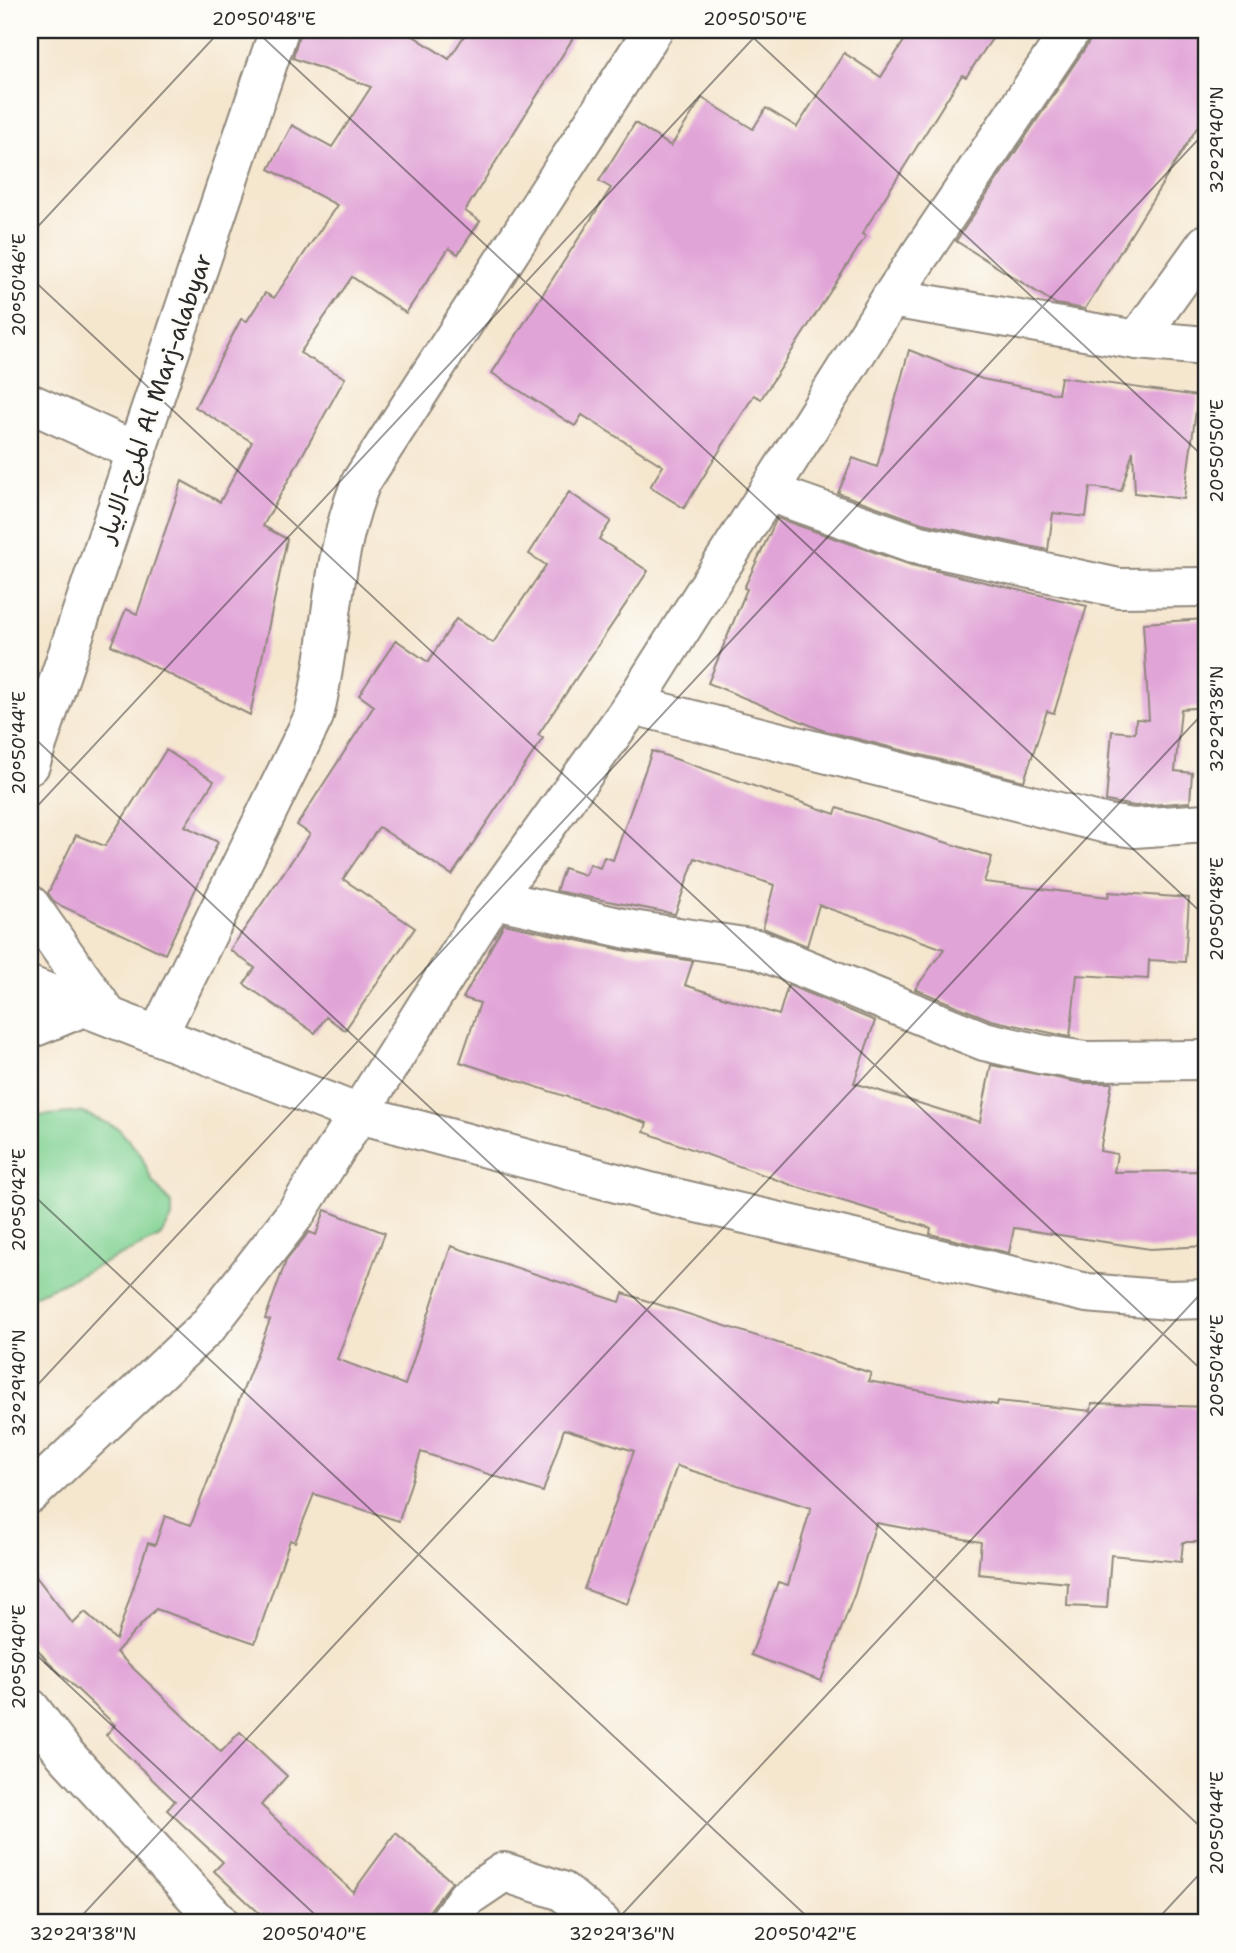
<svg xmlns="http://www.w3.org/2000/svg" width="1236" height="1953" font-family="'Shantell Sans','Playpen Sans Arabic',sans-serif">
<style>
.grass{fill:#80d192;stroke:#567e5e;stroke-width:2}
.building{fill:#e1a4d7}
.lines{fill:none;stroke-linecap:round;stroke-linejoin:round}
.minor-casing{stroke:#90887c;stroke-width:42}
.major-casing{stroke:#90887c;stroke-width:42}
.minor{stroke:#fff;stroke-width:38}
.major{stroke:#fff;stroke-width:38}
.ticks{fill:none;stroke:#2b2b2b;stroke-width:2;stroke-opacity:0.45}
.labels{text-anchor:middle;stroke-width:5;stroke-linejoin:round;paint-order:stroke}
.street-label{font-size:24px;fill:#2b2b2b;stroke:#fdfcf7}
.neatline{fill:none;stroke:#2b2b2b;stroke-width:2.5}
.ticks-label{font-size:18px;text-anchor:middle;fill:#2b2b2b}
</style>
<rect width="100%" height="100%" fill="#fdfcf7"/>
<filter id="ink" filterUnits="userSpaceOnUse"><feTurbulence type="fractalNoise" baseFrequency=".0143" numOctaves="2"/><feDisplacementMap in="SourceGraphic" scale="14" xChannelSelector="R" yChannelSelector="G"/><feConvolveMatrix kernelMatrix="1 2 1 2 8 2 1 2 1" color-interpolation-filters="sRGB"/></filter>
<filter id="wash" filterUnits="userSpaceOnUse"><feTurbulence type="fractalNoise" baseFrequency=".00686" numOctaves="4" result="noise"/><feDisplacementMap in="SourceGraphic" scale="28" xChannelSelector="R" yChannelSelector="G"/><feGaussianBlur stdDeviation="1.57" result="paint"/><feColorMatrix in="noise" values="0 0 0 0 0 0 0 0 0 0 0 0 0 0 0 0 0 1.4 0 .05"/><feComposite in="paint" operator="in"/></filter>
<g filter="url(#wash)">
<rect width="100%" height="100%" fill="#f5e6ce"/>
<!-- grass -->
<path class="grass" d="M81 1112 118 1128 141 1155 152 1181 172 1204V1218L160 1237 30 1298V1123L38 1116Z"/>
<g id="blocks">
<!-- building -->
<g class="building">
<path d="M300 30H404L449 59 468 30H578L465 211 480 221 458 254 449 248 406 313 352 277 300 353 345 378 263 526 287 539 250 715 111 645 126 609 137 614 182 481 220 502 252 442 195 407 241 319 247 321 265 293 274 298 337 205 269 169 292 125 332 147 371 87 293 58Z"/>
<path d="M911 30H998L966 77 962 75 862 234 866 236 761 399 754 395 684 508 650 487 663 466 582 415 575 426 492 373 611 188 599 181 635 123 671 146 702 98 753 129 766 108 797 127 844 53 881 77Z"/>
<path d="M1093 30H1206V113L1085 309 1056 304 956 241 1089 42Z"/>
<path d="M909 350 982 379 1058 394 1061 377 1198 396 1184 499 1135 493 1133 451 1121 491 1090 487 1086 517 1053 513 1048 550 922 523 838 493 853 458 877 467Z"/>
<path d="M569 492 611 521 599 539 648 571 538 735 543 738 452 875 379 827 343 879 415 928 345 1030 326 1017 315 1033 244 984 255 968 230 950 310 834 297 825 374 706 359 695 396 640 428 662 456 619 493 643 546 565 529 554Z"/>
<path d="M777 518 911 565 1087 606 1054 713 1047 711 1024 781 822 730 708 683 747 589 744 588Z"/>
<path d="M1206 619V707L1181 709 1175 771 1192 773 1190 802 1135 806 1106 801 1112 731 1135 733 1136 719 1149 720 1143 623Z"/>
<path d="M166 750 214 781 185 826 218 842 165 954 55 903 48 893 76 835 105 846Z"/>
<path d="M652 751 835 814 837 808 992 857 984 882 1108 897 1109 892 1189 898 1185 962 1149 960 1148 979 1077 975 1070 1037 991 1020 915 989 944 949 819 905 807 946 763 928 774 885 695 858 675 914 556 891 564 868 585 875 590 864 600 868 604 857 613 860Z"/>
<path d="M504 924 627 951 693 961 685 985 779 1015 788 985 875 1021 854 1083 980 1122 991 1065 1082 1083H1112L1100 1151 1117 1154 1114 1172 1206 1171V1246L1150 1249 1014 1228 1009 1253 930 1234 931 1228 797 1187 644 1132 647 1123 460 1062 480 1003 463 998Z"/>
<path d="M325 1210 385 1233 337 1359 405 1385 451 1246 620 1302 623 1293 871 1373 868 1381 997 1405 998 1401 1091 1411 1092 1403 1206 1407V1542H1183L1181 1562 1111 1555 1107 1608 1067 1606 1068 1583 978 1574 981 1542 876 1523 855 1593 821 1681 751 1655 778 1582 788 1585 811 1508 677 1466 627 1604 584 1589 634 1451 564 1429 543 1492 421 1452 399 1521 314 1494 295 1542 290 1540 255 1643 156 1609 116 1652 221 1752 240 1732 287 1776 261 1805 353 1892 396 1833 452 1882 430 1910 427 1923H270L214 1871 223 1862 167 1810 175 1801 106 1735 115 1725 47 1661 30 1640V1569L73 1624 85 1612 116 1640 148 1543 155 1545 165 1516 191 1525 270 1320 265 1319 286 1261 309 1232 316 1235Z"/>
</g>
</g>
</g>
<g filter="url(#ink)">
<use href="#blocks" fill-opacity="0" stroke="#90887c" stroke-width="2"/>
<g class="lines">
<defs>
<g id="minor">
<path d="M891 298 1137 340 1206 346"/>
<path d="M1137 340 1206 244"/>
<path d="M30 403 137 452"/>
<path d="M769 492 916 544 1119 588 1206 587"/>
<path d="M633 705 1107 824 1134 828 1206 823"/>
<path d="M494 899 632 930 757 949 984 1041 1040 1054 1085 1061 1206 1060"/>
<path d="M30 986 359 1114 654 1193 1087 1293 1169 1300 1206 1299"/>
<path d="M158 1035 314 716C333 636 330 560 361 482L653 30"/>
<path d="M30 1494 208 1326 296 1213 494 899 633 705 891 298 1071 30"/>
<path d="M30 1708 65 1754 220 1923"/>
<path d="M448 1923 467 1897 504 1872 562 1891 601 1923"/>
</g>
<g id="major">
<path d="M30 765 279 30"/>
<path d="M30 905 106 1013"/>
<path d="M30 1029 86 1006"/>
</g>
</defs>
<!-- minor casing -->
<use href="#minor" class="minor-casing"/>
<!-- major casing -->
<use href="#major" class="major-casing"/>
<!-- minor -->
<use href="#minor" class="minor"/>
<!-- major -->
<use href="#major" class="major"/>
</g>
</g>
<!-- ticks -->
<path class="ticks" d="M255 30 1206 917M745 30 1206 459M30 235 221 30M30 277 1206 1374M30 734 1206 1832M30 814 761 30M30 1192 814 1923M30 1393 1206 131M30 1649 324 1923M75 1923 1206 710M614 1923 1206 1288M1154 1923 1206 1867"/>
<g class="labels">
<!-- street labels -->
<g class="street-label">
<text transform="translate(155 398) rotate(-71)" y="8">المرج-الابيار Al Marj-alabyar</text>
</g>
</g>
<!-- margin -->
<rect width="1236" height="1953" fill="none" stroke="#fdfcf7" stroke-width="77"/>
<rect x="38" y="38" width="1160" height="1876" class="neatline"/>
<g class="ticks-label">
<text x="264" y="25">20°50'48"E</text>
<text x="755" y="25">20°50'50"E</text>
<text transform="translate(1217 140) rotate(-90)" y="6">32°29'40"N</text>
<text transform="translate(19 285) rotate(-90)" y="6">20°50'46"E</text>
<text transform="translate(1217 451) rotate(-90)" y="6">20°50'50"E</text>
<text transform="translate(1217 719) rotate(-90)" y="6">32°29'38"N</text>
<text transform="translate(19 743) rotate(-90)" y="6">20°50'44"E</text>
<text transform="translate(1217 909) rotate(-90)" y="6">20°50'48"E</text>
<text transform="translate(19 1200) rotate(-90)" y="6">20°50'42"E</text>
<text transform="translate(1217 1366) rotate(-90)" y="6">20°50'46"E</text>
<text transform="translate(19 1383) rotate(-90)" y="6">32°29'40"N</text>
<text transform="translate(19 1657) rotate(-90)" y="6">20°50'40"E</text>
<text transform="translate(1217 1823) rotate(-90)" y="6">20°50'44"E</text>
<text x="83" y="1940">32°29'38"N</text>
<text x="314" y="1940">20°50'40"E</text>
<text x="622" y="1940">32°29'36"N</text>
<text x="805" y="1940">20°50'42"E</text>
</g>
</svg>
